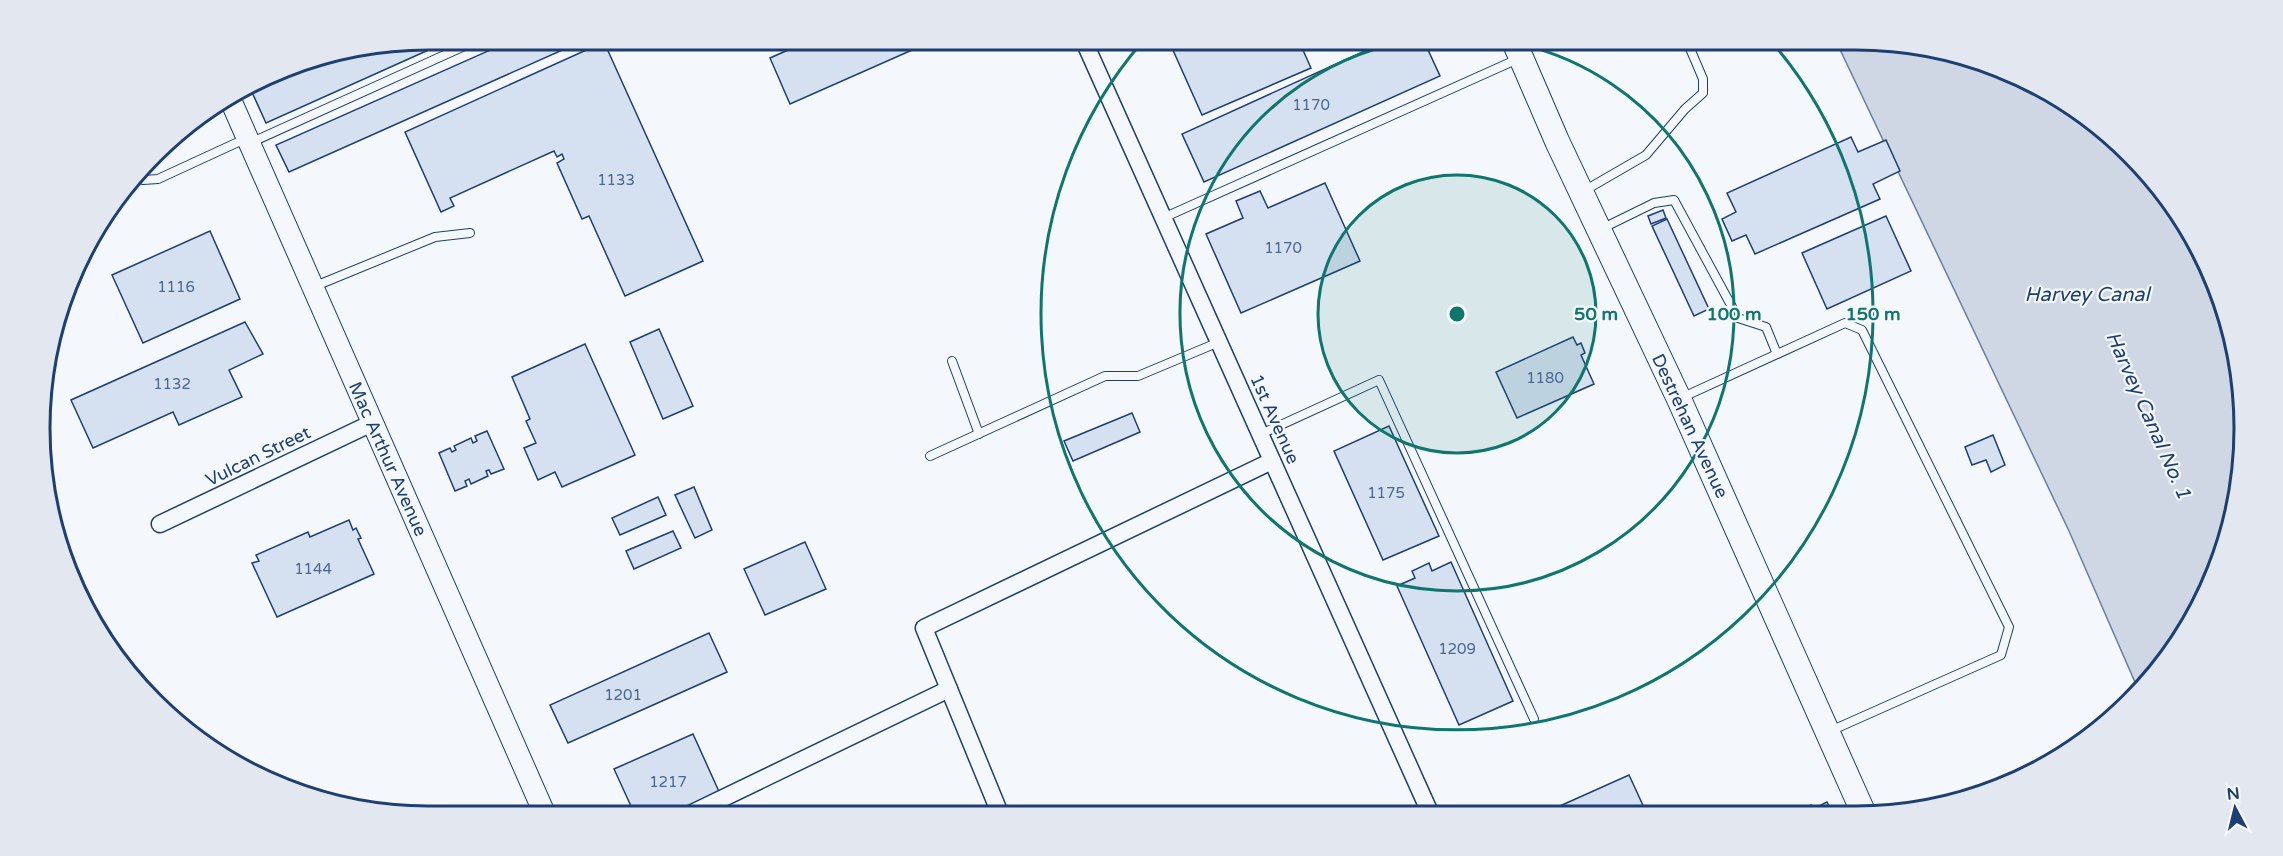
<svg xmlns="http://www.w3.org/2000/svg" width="2283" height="856" font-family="'Varela Round',sans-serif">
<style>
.water{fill:#cfd7e4;stroke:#687fa3;stroke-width:1.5}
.building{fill:#d5e0f0;stroke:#1d3f73;stroke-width:1.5}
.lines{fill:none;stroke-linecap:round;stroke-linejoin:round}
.service-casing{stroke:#1d3f73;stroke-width:10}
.minor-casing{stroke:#1d3f73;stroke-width:19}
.tertiary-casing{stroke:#1d3f73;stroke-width:23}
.secondary-casing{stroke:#1d3f73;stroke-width:26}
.service{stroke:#f4f7fb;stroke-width:8}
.minor{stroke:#f4f7fb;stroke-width:16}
.tertiary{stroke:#f4f7fb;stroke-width:21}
.secondary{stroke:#f4f7fb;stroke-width:24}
.ring{fill:none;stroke:#0f766e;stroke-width:3}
.labels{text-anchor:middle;stroke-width:4.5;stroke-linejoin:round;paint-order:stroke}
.number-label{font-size:15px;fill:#4b6792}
.street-label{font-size:18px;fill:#1d3f73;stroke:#f4f7fb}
.water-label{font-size:20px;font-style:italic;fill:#1d3f73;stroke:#f4f7fb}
.rim{fill:none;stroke:#1d3f73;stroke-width:3}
.centre{fill:#0f766e;stroke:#f4f7fb;stroke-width:3}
.ring-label{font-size:18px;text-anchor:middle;font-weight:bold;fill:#0f766e;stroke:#f4f7fb;stroke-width:4.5;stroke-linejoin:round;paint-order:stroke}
</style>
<rect width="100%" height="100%" fill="#f4f7fb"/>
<!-- water -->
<path class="water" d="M1835 39H1855L1956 52 2092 120 2192 234 2241 378 2231 529 2192 623 2138 689 2069 531Z"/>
<!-- building -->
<g class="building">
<path d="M428 39H453L266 123 251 90 303 60Z"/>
<path d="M515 39H587L289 172 276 145Z"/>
<path d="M813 39H937L790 104 770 58Z"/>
<path d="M1168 39H1298L1311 68 1202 115Z"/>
<path d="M1391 39H1423L1440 76 1204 182 1182 134Z"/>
<path d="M604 42 703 261 625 296 589 216 582 219 557 163 564 159 562 154 557 157 554 151 450 198 454 206 441 212 405 132Z"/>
<path d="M1851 137 1858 152 1886 140 1900 171 1873 184 1880 199 1755 254 1746 235 1732 241 1722 219 1736 212 1727 193Z"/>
<path d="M1325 183 1360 261 1241 313 1206 234 1243 218 1236 201 1260 191 1268 208Z"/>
<path d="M1663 210 1666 218 1651 224 1648 216Z"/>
<path d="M1886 216 1911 271 1827 309 1802 253Z"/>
<path d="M1667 219 1709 309 1694 316 1652 226Z"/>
<path d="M210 231 240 299 143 343 112 275Z"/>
<path d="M245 322 263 354 229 370 242 397 179 425 173 412 93 448 71 400Z"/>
<path d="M659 329 693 406 663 419 630 342Z"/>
<path d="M1573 337 1577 345 1581 343 1585 353 1581 355 1594 384 1517 418 1496 372Z"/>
<path d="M585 344 635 455 562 487 555 472 538 480 524 448 536 443 526 421 530 419 512 377Z"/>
<path d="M1132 413 1140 432 1073 461 1064 441Z"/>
<path d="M1389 426 1439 536 1383 560 1334 451Z"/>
<path d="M487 431 504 469 491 474 489 470 486 471 488 476 471 484 469 479 465 481 467 486 455 491 439 453 450 448 452 452 456 450 454 446 471 438 473 443 477 441 475 436Z"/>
<path d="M1993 435 2005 465 1991 472 1986 460 1972 465 1965 447Z"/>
<path d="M694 487 712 530 695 538 675 495Z"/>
<path d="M658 497 666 515 620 535 612 518Z"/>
<path d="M349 520 353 530 356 528 361 538 358 539 374 574 277 617 252 563 259 561 256 555 308 532 310 537Z"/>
<path d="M673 531 681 548 634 569 626 551Z"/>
<path d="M805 542 826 589 765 615 744 569Z"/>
<path d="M1451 562 1513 701 1459 725 1397 586 1415 578 1412 571 1429 563 1432 571Z"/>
<path d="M709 633 727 672 568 743 550 705Z"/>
<path d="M693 734 721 796 675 816 636 817 614 769Z"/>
<path d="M1629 775 1647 814H1542Z"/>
<path d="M1827 802 1833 814H1797L1796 812 1811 805 1813 809Z"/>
</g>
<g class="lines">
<defs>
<g id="service">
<path d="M250 143 480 39"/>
<path d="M137 177 143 180 158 179 247 138"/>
<path d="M1582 192 1646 155 1685 109 1703 93V79L1686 39"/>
<path d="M1163 218 1520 58"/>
<path d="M1601 229 1654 203 1674 200 1738 318 1766 327 1777 354"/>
<path d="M313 287 435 237 470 233"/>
<path d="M952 361 979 434"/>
<path d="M1681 398 1845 323 1862 330 2009 627 2001 655 1828 732"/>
<path d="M1261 434 1379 380 1534 719"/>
<path d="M930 456 1105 376H1138L1219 342"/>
</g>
<g id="minor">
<path d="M1083 39 1431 815"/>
<path d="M160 524 372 423"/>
<path d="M686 816 949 689"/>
<path d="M1001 816 924 628 1272 461"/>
</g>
<path id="tertiary" d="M231 101 546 817"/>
<path id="secondary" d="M1513 39 1557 141 1679 399 1864 814"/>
</defs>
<!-- service casing -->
<use href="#service" class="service-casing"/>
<!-- minor casing -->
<use href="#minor" class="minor-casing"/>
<!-- tertiary casing -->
<use href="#tertiary" class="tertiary-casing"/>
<!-- secondary casing -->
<use href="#secondary" class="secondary-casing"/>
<!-- service -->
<use href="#service" class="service"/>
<!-- minor -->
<use href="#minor" class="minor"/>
<!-- tertiary -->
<use href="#tertiary" class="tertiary"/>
<!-- secondary -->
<use href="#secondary" class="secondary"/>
</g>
<!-- distance rings -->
<circle cx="1457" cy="314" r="139" fill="#0f766e" fill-opacity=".12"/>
<g class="ring">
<circle cx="1457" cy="314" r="139"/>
<path d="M1491 39A277 277 0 1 1 1423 39"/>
<path d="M1771 41A416 416 0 1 1 1143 41"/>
</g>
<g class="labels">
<!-- number labels -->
<g class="number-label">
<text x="1311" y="110">1170</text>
<text x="616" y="185">1133</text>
<text x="1283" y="253">1170</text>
<text x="176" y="292">1116</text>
<text x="1545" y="383">1180</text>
<text x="172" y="389">1132</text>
<text x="1386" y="498">1175</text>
<text x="313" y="574">1144</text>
<text x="1457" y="654">1209</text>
<text x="623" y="700">1201</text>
<text x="668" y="787">1217</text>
</g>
<!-- street labels -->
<g class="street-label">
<text transform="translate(1275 419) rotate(66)" y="6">1st Avenue</text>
<text transform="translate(1690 426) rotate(65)" y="6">Destrehan Avenue</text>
<text transform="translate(258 456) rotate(-26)" y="6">Vulcan Street</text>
<text transform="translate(388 459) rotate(66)" y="6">Mac Arthur Avenue</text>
</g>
<!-- water labels -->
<g class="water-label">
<text x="2087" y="301">Harvey Canal</text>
<text transform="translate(2149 415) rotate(66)" y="7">Harvey Canal No. 1</text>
</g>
</g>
<!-- crop -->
<path d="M0 0H2283V856H0ZM428 50H1856A378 378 0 0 1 2234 428V428A378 378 0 0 1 1856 806H428A378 378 0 0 1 50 428V428A378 378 0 0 1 428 50Z" fill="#e3e8f0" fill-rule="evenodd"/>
<path class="rim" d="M428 50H1856A378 378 0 0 1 2234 428V428A378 378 0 0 1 1856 806H428A378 378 0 0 1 50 428V428A378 378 0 0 1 428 50Z"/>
<circle cx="1457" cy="314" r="9" class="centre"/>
<g class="ring-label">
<text x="1596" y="320">50 m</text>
<text x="1734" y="320">100 m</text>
<text x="1873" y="320">150 m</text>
</g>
<!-- north arrow -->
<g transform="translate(2235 808) rotate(353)" stroke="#f4f7fb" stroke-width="4.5" paint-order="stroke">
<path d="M0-4.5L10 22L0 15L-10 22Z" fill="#1d3f73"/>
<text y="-9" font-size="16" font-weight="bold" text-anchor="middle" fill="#1d3f73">N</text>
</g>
</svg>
